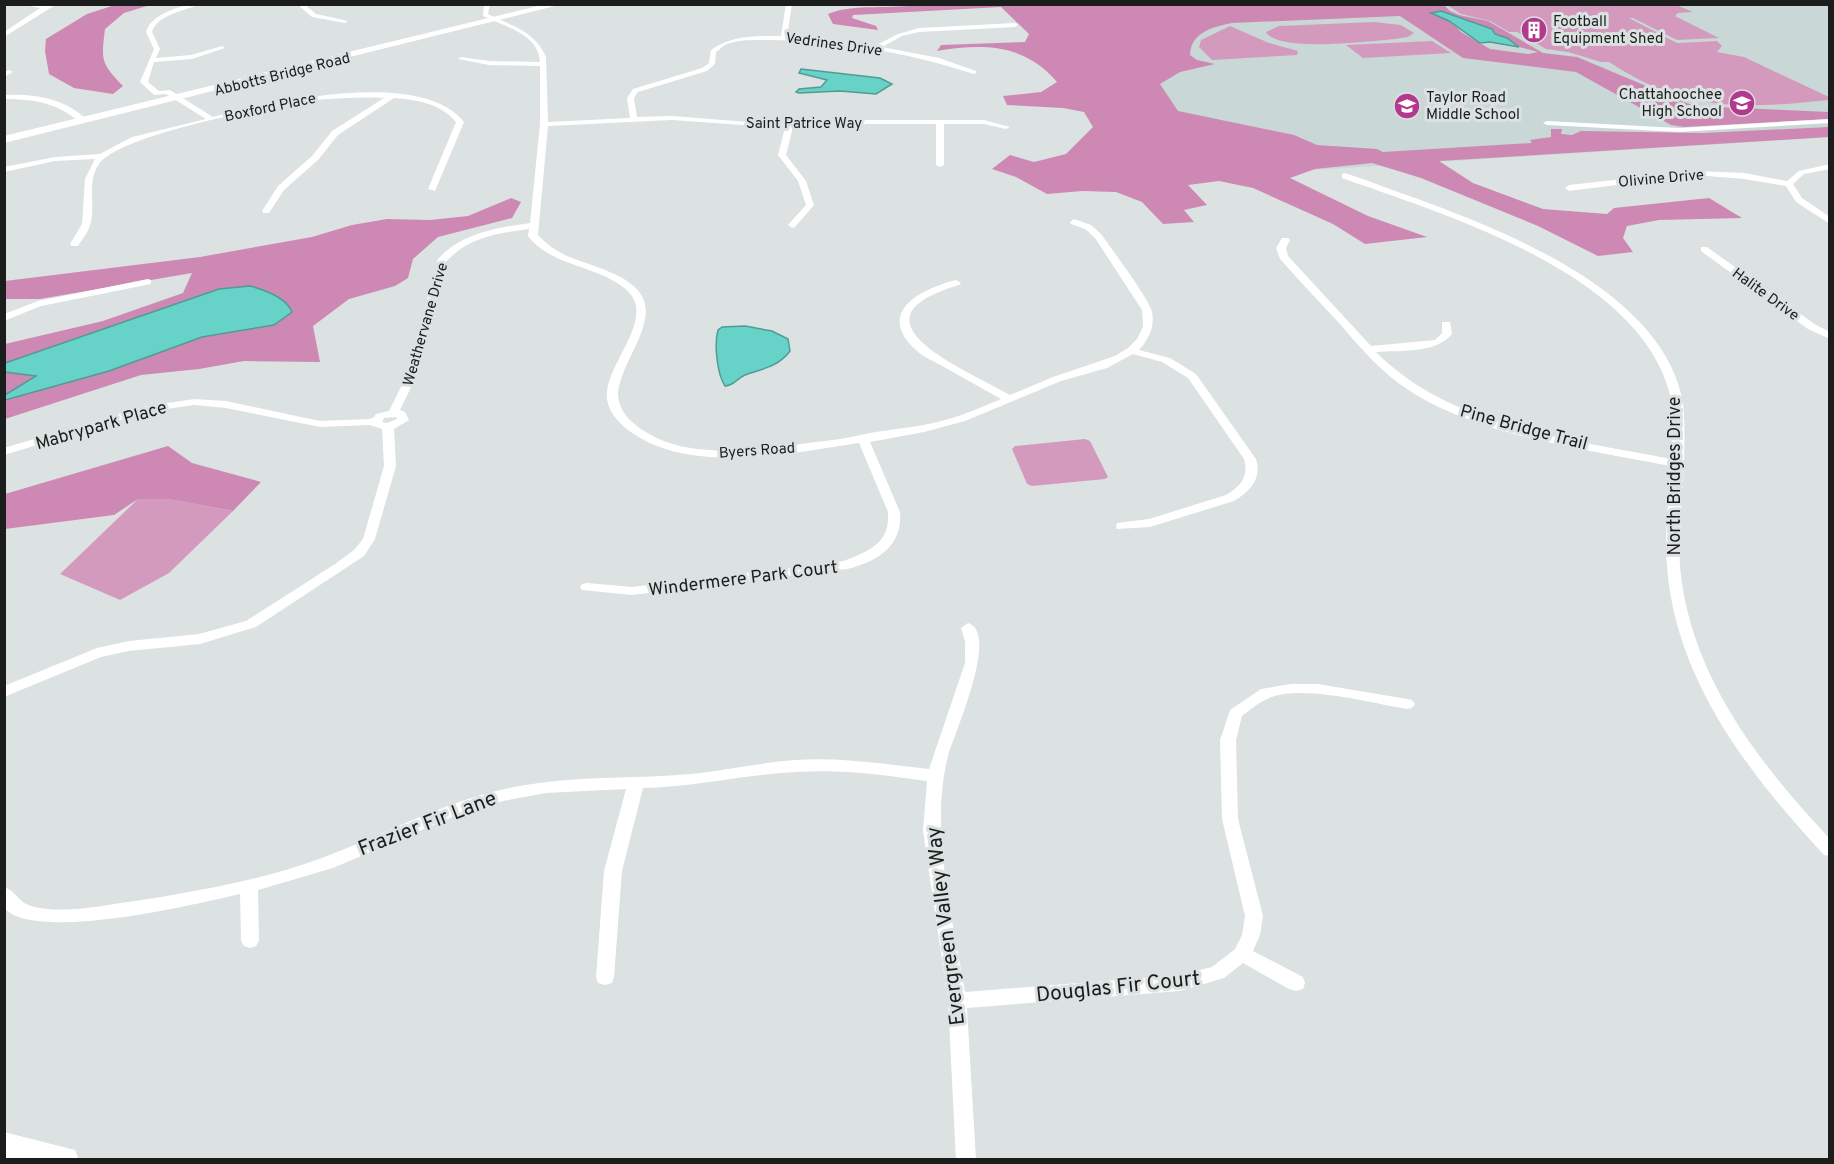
<svg xmlns="http://www.w3.org/2000/svg" width="1834" height="1164" font-family="Overpass,sans-serif">
<style>
.built{fill:#c9d8d6}
.green{fill:#d49abe}
.forest{fill:#ce88b4;fill-rule:evenodd}
.water{fill:#66d2c8;stroke:#509c95;stroke-width:1.5}
.lines{fill:none;stroke-linecap:round;stroke-linejoin:round}
.minor{fill:#fff;fill-rule:evenodd}
.secondary{fill:#fff;fill-rule:evenodd}
.labels{text-anchor:middle;stroke-width:6;stroke-linejoin:round;paint-order:stroke}
.far-poi-label{font-size:15px;fill:#1b1d1d;stroke:#dbe2e1;text-anchor:start}
.far-street-label{font-size:15px;fill:#1b1d1d;stroke:#dbe2e1}
.street-label{font-size:18px;fill:#1b1d1d;stroke:#dbe2e1}
.near-street-label{font-size:21px;fill:#1b1d1d;stroke:#dbe2e1}
</style>
<rect width="100%" height="100%" fill="#dbe2e1"/>
<!-- built -->
<path class="built" d="M1060 5H1829V137L1218 176Z"/>
<!-- green -->
<g class="green">
<path d="M1447 5H1676L1693 12 1678 13 1675 16 1719 38 1677 40 1633 18H1629L1677 43 1717 41 1722 46 1717 52 1744 57 1829 97V100C1743 109 1685 112 1609 62H1601L1568 52 1546 49 1517 32H1509L1490 21 1461 14Z"/>
<path d="M1374 22 1401 25 1414 33 1408 37 1395 39C1372 41 1277 53 1266 32L1279 26Z"/>
<path d="M1230 26 1269 43 1298 51 1297 55 1212 60 1199 47 1201 40Z"/>
<path d="M1432 41 1451 53 1363 58 1346 45Z"/>
<path d="M1085 439 1090 441 1108 477 1105 479 1032 486 1027 484 1012 449 1015 446Z"/>
<path d="M138 499H168L233 511 169 573 120 600 60 574Z"/>
</g>
<!-- forest -->
<g class="forest">
<path d="M923 4 1444 5 1450 11 1459 15 1488 21 1543 53 1577 57 1694 106 1829 112V119L1684 127 1671 125 1576 72 1463 58 1400 16 1232 23C1213 27 1191 32 1190 55L1197 60 1215 64 1180 72 1160 84 1178 111 1294 135 1317 145 1377 149 1383 152 1532 143 1530 140 1551 137V129H1562L1561 134 1572 135 1581 131 1703 133 1829 127V137L1439 161 1473 183 1543 209 1607 214 1614 208 1709 198 1742 218 1659 220 1627 226 1623 238 1633 252 1598 256 1538 226 1421 178 1372 163 1315 169 1290 178 1368 216 1427 237 1365 244 1333 224 1253 188 1219 181 1188 185 1207 205 1184 210 1194 222 1163 224 1142 202 1116 192 1082 191 1047 194 1016 177 992 169 1010 155 1034 162 1066 154 1093 127 1084 112 1063 108 1007 105 1003 96 1041 92 1057 82C1025 44 984 43 937 51L941 45 1025 42 1029 34 1001 7 853 15 852 18 876 26 878 30 833 24 828 14C852 3 894 10 923 4ZM1441 11 1492 29 1495 34 1507 38 1519 47 1538 52 1528 54 1490 49 1461 32Z"/>
<path d="M115 5H150L124 13 105 29C101 61 101 63 123 86L113 94 74 88 49 74 45 51 46 39 87 14Z"/>
<path d="M511 198 521 202 512 218 438 237 413 259 408 278 395 286 349 299 313 326 320 362 244 361 199 369 141 375 5 419V344L103 321 183 293 192 273 40 299H5V281L200 257 312 237 352 225 387 219 430 220 468 216Z"/>
<path d="M168 446 192 463 261 482 233 511 168 499H138L114 515 5 529V494Z"/>
</g>
<!-- water -->
<g class="water">
<path d="M1441 11 1492 29 1495 34 1507 38 1519 47 1490 42 1480 43 1449 21 1431 13Z"/>
<path d="M801 69 880 78 892 84 876 94 840 91 799 93 796 92 799 89 821 87 827 80 799 73Z"/>
<path d="M250 286C265 290 286 297 292 312L274 325 202 337 109 371 5 400V395L36 376 5 372V363L219 289Z"/>
<path d="M745 326 772 331 788 339 790 351C778 367 762 369 745 375 737 378 734 386 725 386 717 374 714 344 718 330L722 327Z"/>
</g>
<g class="lines">
<!-- minor -->
<g class="minor">
<path d="M19 4H57L4 37V32L40 8Z"/>
<path d="M189 4H200C185 11 158 14 152 32L160 49 156 58 191 55 222 46 225 48 192 59 154 62 148 82 159 91 170 90 213 117C272 102 421 67 464 122L435 191 428 189 456 122C440 103 417 100 394 98L338 135 318 160 284 190 269 213H263L262 211 278 186 312 156 332 131 384 98C362 97 339 98 316 100 276 105 120 134 99 164 87 181 95 203 91 222 89 231 83 238 78 246H72L70 244 82 224 85 179 95 159 55 161 4 172V167L55 157 100 154 132 137 206 119 166 94 154 95 140 82 154 49 146 32C151 15 174 9 189 4Z"/>
<path d="M297 4H304L316 14 348 21 345 23 312 17Z"/>
<path d="M484 4H490L488 14C512 26 535 31 546 57L548 122 630 118 627 98 633 89 702 68 709 63 711 50C732 35 756 36 781 36L786 4H792L787 36 875 46 898 34 919 28 1015 23 1018 25 1015 27 919 32 902 36 882 47 939 58 976 71V73L974 74C908 53 839 40 769 40 756 40 739 39 727 44 723 46 719 50 716 52L715 64 707 71 638 92 634 98 637 117 672 116 772 124 852 120H984L1010 127 1006 129 984 124H944V165L940 167 936 165V124H852L793 127 786 155 806 181 814 205 795 227 792 228 788 225 806 205 798 181 778 155 785 128 672 120 548 126 538 235C546 243 553 249 563 254 591 268 654 276 645 319 640 345 622 366 618 392 618 407 625 417 637 426 683 461 748 450 801 444 821 441 841 440 860 435 887 429 917 428 945 420 964 415 982 407 1001 399 982 388 963 378 944 367 936 362 924 358 917 351 874 313 920 289 956 280L961 283 959 285C841 320 965 369 1010 395L1053 377 1115 356 1128 348 1137 339 1143 327 1142 310 1095 238 1085 229 1071 224 1070 222 1074 219 1091 225 1101 234C1111 248 1150 300 1152 312 1155 327 1149 339 1139 350L1170 358 1196 374 1256 459C1262 478 1251 491 1234 501L1150 527 1117 529 1116 526 1117 523 1149 519 1226 495C1241 486 1249 477 1244 459L1188 378 1162 362 1133 354 1107 368 1061 381 965 421 924 432 870 442 900 512C903 546 877 562 847 569L632 595 582 590 580 587 582 584 587 583 632 587 844 561C870 550 890 544 888 512L859 443C790 453 689 476 628 430 616 421 605 407 607 392 609 365 644 328 635 302 627 278 578 268 557 258 546 253 536 246 528 236L529 229C498 233 468 237 446 262L417 375 400 410 405 412 409 420 394 429 396 466 375 539 364 556 256 627 200 644 129 651 101 657 4 697V686L97 648 129 641 199 634 246 621 335 564 354 550 363 539 384 466 382 429 370 425 320 427 226 408 194 405 147 412 4 455V448L142 407 194 399 226 401 320 421 368 419 373 418 376 414 389 411 407 375 438 259C462 233 496 228 530 223L540 124V66L489 65 458 59 461 57 489 61 540 62C539 34 503 26 483 16ZM396 417 397 419 387 423 382 422 384 418Z"/>
<path d="M9 70 13 72 4 77V72Z"/>
<path d="M4 95C35 94 65 98 88 121L81 123C57 103 35 99 4 99Z"/>
<path d="M1830 119V123L1679 132 1547 125 1543 123 1547 121 1679 128Z"/>
<path d="M1830 164V169L1804 174 1793 184 1802 198 1830 217V224L1796 202 1786 186 1744 179 1695 175 1569 191 1565 188 1569 185 1695 171 1744 173 1787 181 1799 171Z"/>
<path d="M1345 173C1370 181 1394 191 1418 199 1510 233 1663 293 1683 402 1687 443 1682 485 1681 526 1681 539 1679 554 1680 567 1690 675 1758 762 1830 839V856L1824 855C1749 774 1676 681 1667 567 1664 536 1669 498 1670 466 1585 449 1467 435 1397 382 1375 365 1357 344 1339 323 1319 302 1299 280 1280 259L1276 248 1282 238H1288L1290 240 1286 248 1288 256 1371 346 1435 340 1442 333V322H1450L1452 334C1435 354 1401 350 1376 352 1451 428 1571 439 1671 459 1671 437 1675 413 1669 391 1636 272 1446 215 1342 178V174Z"/>
<path d="M1701 247H1707L1816 325 1830 332V339L1808 329 1701 251Z"/>
<path d="M148 279 151 280V284L41 306 4 321V314L38 301Z"/>
<path d="M968 623C1000 632 954 735 948 756 929 829 953 918 965 992L1180 975 1212 967 1235 949 1242 935 1245 916 1222 819 1220 740 1230 710 1261 689 1291 684H1318L1407 699 1412 700 1415 704 1412 708 1407 709C1371 703 1302 684 1269 698 1259 702 1250 710 1242 716L1236 740 1238 819 1263 916 1260 935 1253 951 1303 977 1305 983 1303 989 1296 991 1289 989 1243 963 1224 978 1180 991 967 1008 976 1160H956L948 1001 923 831 927 781C884 775 841 769 798 772 746 774 695 787 643 788L622 871 614 977 612 983 605 985 598 983 596 977 604 871 626 789 546 793 503 801 457 815 333 868 258 890 259 941 256 946 250 948 244 946 241 941 240 894C196 904 36 943 4 908V887C18 892 17 903 35 907 66 914 104 905 135 901 198 891 262 880 322 858 383 835 441 803 505 789 561 776 619 779 677 775 716 773 755 763 795 760 840 757 885 764 929 769L965 663V641L961 628Z"/>
</g>
<!-- secondary -->
<g class="secondary">
<path d="M546 4H563L4 143V136Z"/>
<path d="M4 1132 75 1150 79 1160H4Z"/>
</g>
</g>
<!-- icons -->
<defs>
<symbol id="building-disc" viewBox="-11 -11 22 22"><circle r="9.5" fill="#b2398d" stroke="#dbe2e1"/><path d="M-4-6H4V6H1V3H-1V6H-4ZM-2.5-4.3h1.7v1.8h-1.7ZM.8-4.3h1.7v1.8H.8ZM-2.5-1h1.7V.8h-1.7ZM.8-1h1.7V.8H.8Z" fill="#fff"/></symbol>
<symbol id="school-disc" viewBox="-11 -11 22 22"><circle r="9.5" fill="#b2398d" stroke="#dbe2e1"/><path d="M0-5L7-2L0 1L-7-2ZM-4 1L0 2.5L4 1V4Q0 6-4 4Z" fill="#fff"/></symbol>
</defs>
<g fill-rule="evenodd">
<use href="#building-disc" x="1519" y="15" width="30" height="30"/>
<use href="#school-disc" x="1727" y="88" width="30" height="30"/>
<use href="#school-disc" x="1392" y="91" width="30" height="30"/>
</g>
<g class="labels">
<!-- far-poi labels -->
<g class="far-poi-label">
<text x="1553" y="26">Football<tspan x="1553" dy="17">Equipment Shed</tspan></text>
<text x="1722" y="99" text-anchor="end">Chattahoochee<tspan x="1722" dy="17">High School</tspan></text>
<text x="1426" y="102">Taylor Road<tspan x="1426" dy="17">Middle School</tspan></text>
</g>
<!-- far-street labels -->
<g class="far-street-label">
<text transform="translate(834 44) rotate(8)" y="5">Vedrines Drive</text>
<text transform="translate(282 74) rotate(-14)" y="5">Abbotts Bridge Road</text>
<text transform="translate(270 107) rotate(-12)" y="5">Boxford Place</text>
<text x="804" y="128">Saint Patrice Way</text>
<text transform="translate(1661 178) rotate(-5)" y="5">Olivine Drive</text>
<text transform="translate(1766 294) rotate(36)" y="5">Halite Drive</text>
<text transform="translate(425 324) rotate(-74)" y="5">Weathervane Drive</text>
<text transform="translate(757 450) rotate(-4)" y="5">Byers Road</text>
</g>
<!-- street labels -->
<g class="street-label">
<text transform="translate(101 425) rotate(-16)" y="6">Mabrypark Place</text>
<text transform="translate(1524 427) rotate(15)" y="6">Pine Bridge Trail</text>
<text transform="translate(1674 476) rotate(-90)" y="6">North Bridges Drive</text>
<text transform="translate(743 578) rotate(-7)" y="6">Windermere Park Court</text>
</g>
<!-- near-street labels -->
<g class="near-street-label">
<text transform="translate(427 823) rotate(-21)" y="7">Frazier Fir Lane</text>
<text transform="translate(945 926) rotate(-97)" y="7">Evergreen Valley Way</text>
<text transform="translate(1118 986) rotate(-6)" y="7">Douglas Fir Court</text>
</g>
</g>
<!-- border -->
<rect width="1834" height="1164" fill="none" stroke="#1b1d1d" stroke-width="12"/>
</svg>
